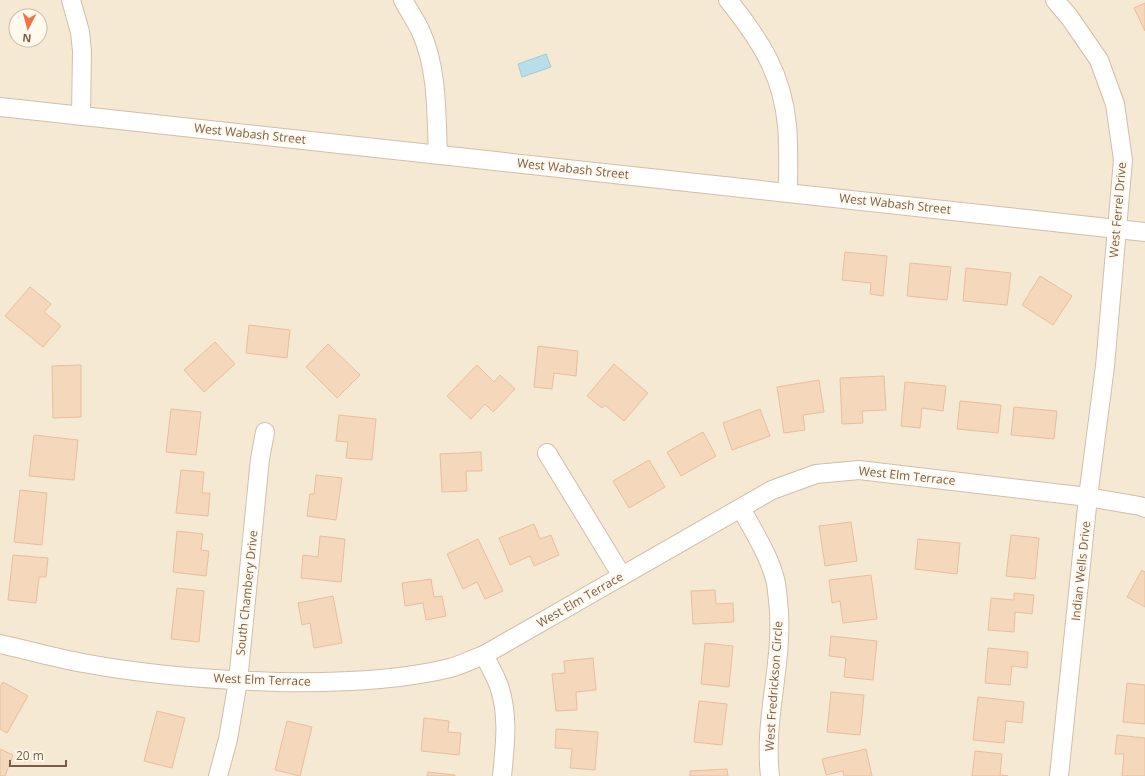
<svg xmlns="http://www.w3.org/2000/svg" width="1145" height="776" font-family="'Open Sans',sans-serif">
<style>
.residential{fill:#f6e9d4;fill-rule:evenodd}
.water{fill:#b9dee9;stroke:#9ecddb}
.building{fill:#f5d7bc;stroke:#e8be9b}
.lines{fill:none;stroke-linecap:round;stroke-linejoin:round}
.street-casing{stroke:#d0beab;stroke-width:20}
.street{stroke:#fff;stroke-width:18}
.labels{text-anchor:middle;stroke-width:4;stroke-linejoin:round;paint-order:stroke}
.street-label{font-size:12px;fill:#795d49;stroke:#fff9ee}
</style>
<rect width="100%" height="100%" fill="#fef6e6"/>
<!-- residential -->
<path class="residential" d="M0 0H1145V776H0ZM16 16H40V40H16Z"/>
<!-- water -->
<path class="water" d="M546 54 551 67 522 77 518 64Z"/>
<!-- building -->
<g class="building">
<path d="M1145 3V31L1134 8Z"/>
<path d="M845 252 887 256 883 296 870 294 871 283 842 280Z"/>
<path d="M910 263 951 267 947 300 907 296Z"/>
<path d="M966 268 1011 273 1007 305 963 301Z"/>
<path d="M1040 276 1072 296 1053 325 1022 305Z"/>
<path d="M30 287 51 304 44 312 61 326 43 347 5 316Z"/>
<path d="M249 325 290 330 287 358 246 353Z"/>
<path d="M215 342 235 364 204 392 184 370Z"/>
<path d="M328 344 360 375 337 398 306 367Z"/>
<path d="M538 346 578 351 576 376 554 373 552 389 534 387Z"/>
<path d="M614 364 648 393 624 421 605 405 602 408 587 396Z"/>
<path d="M81 365V417L53 418 52 366Z"/>
<path d="M477 365 494 382 500 375 515 389 493 412 485 404 471 419 447 396Z"/>
<path d="M884 376 886 410 862 411 863 423 842 424 840 378Z"/>
<path d="M819 380 824 412 803 415 805 430 784 433 777 387Z"/>
<path d="M905 382 946 386 943 411 922 408 920 428 901 426Z"/>
<path d="M960 401 1001 405 998 433 957 429Z"/>
<path d="M1014 407 1057 411 1054 439 1011 435Z"/>
<path d="M171 409 201 412 196 455 166 452Z"/>
<path d="M760 409 770 436 732 450 723 423Z"/>
<path d="M339 415 376 419 372 460 346 458 348 442 336 441Z"/>
<path d="M703 432 716 456 681 476 667 452Z"/>
<path d="M34 435 78 440 74 480 29 476Z"/>
<path d="M481 452 482 471H466L467 491 442 492 440 454Z"/>
<path d="M649 460 665 487 629 508 613 481Z"/>
<path d="M181 470 204 472 202 493H210L208 516 176 513Z"/>
<path d="M316 475 342 478 336 520 307 516 310 494H314Z"/>
<path d="M20 490 47 493 42 545 14 542Z"/>
<path d="M851 522 857 561 825 566 819 526Z"/>
<path d="M534 524 540 539 551 535 559 555 534 566 530 556 510 565 499 538Z"/>
<path d="M177 531 203 534 201 550 209 551 206 576 173 572Z"/>
<path d="M1011 535 1039 538 1035 579 1006 576Z"/>
<path d="M320 536 345 539 341 582 301 578 303 555 318 557Z"/>
<path d="M478 539 503 591 485 599 477 582 463 589 447 554Z"/>
<path d="M918 539 960 543 957 574 915 569Z"/>
<path d="M13 555 48 558 46 577H39L36 603 8 600Z"/>
<path d="M1142 570 1145 572V607L1127 597Z"/>
<path d="M871 575 877 619 843 623 840 601 832 603 829 580Z"/>
<path d="M431 579 434 597 442 596 446 616 426 620 423 603 405 606 402 583Z"/>
<path d="M177 588 204 591 199 642 171 639Z"/>
<path d="M715 590 716 604 733 603 734 622 693 624 691 591Z"/>
<path d="M1014 593 1034 595 1032 614 1015 612 1014 632 988 630 991 598 1014 600Z"/>
<path d="M333 596 342 643 314 648 310 623 302 625 298 603Z"/>
<path d="M831 636 877 641 873 680 844 677 846 658 829 656Z"/>
<path d="M705 643 733 646 729 687 701 684Z"/>
<path d="M988 648 1028 652 1027 668 1012 666 1010 685 985 683Z"/>
<path d="M593 658 596 690 576 692 577 710 556 711 552 674 565 673 564 661Z"/>
<path d="M3 682 28 696 7 733 0 729V687Z"/>
<path d="M1127 683 1145 685V724L1123 722Z"/>
<path d="M831 692 864 695 860 735 827 732Z"/>
<path d="M978 697 1024 702 1022 723 1006 721 1004 743 973 740Z"/>
<path d="M699 701 727 704 722 745 694 742Z"/>
<path d="M157 711 185 718 172 768 144 761Z"/>
<path d="M424 718 449 721 448 732 461 733 459 755 421 751Z"/>
<path d="M287 721 312 727 300 776 275 770Z"/>
<path d="M556 729 598 732 595 770 570 768 572 749 555 748Z"/>
<path d="M1117 735 1145 738V776H1122L1124 754H1115Z"/>
<path d="M0 749 13 755 5 776H0Z"/>
<path d="M866 749 872 776H844L843 771 826 775 822 759Z"/>
<path d="M975 751 1002 754 1000 775 1008 776H972Z"/>
<path d="M727 769 728 776H690V771Z"/>
<path d="M428 772 455 775V776H427Z"/>
</g>
<g class="lines">
<defs>
<g id="street">
<path d="M71 0 80 32 82 51 81 116"/>
<path d="M403 0C409 11 416 21 421 32 438 70 436 114 438 154"/>
<path d="M728 0C760 40 782 73 787 125 789 147 788 170 788 193"/>
<path d="M1055 0 1070 18 1099 60 1115 104 1123 160 1105 366 1088 497 1059 776"/>
<path d="M0 107 1145 232"/>
<path d="M547 453 622 576"/>
<path d="M741 508C753 531 768 553 775 579 777 586 777 593 778 600 785 659 763 718 770 776"/>
<path d="M0 644C28 650 55 658 83 663 147 675 213 680 278 682 333 683 397 681 450 668 461 665 473 659 484 655L772 490 816 474 859 470 1088 497 1140 506 1145 508"/>
<path d="M484 655C489 665 495 675 499 686 509 715 505 746 502 776"/>
<path d="M218 776 228 739 238 681 260 459 265 432"/>
</g>
</defs>
<!-- street casing -->
<use href="#street" class="street-casing"/>
<!-- street -->
<use href="#street" class="street"/>
</g>
<g class="labels">
<!-- street labels -->
<g class="street-label">
<text transform="translate(250 134) rotate(6)" y="4">West Wabash Street</text>
<text transform="translate(573 169) rotate(6)" y="4">West Wabash Street</text>
<text transform="translate(895 204) rotate(6)" y="4">West Wabash Street</text>
<text transform="translate(1118 210) rotate(-85)" y="4">West Ferrel Drive</text>
<text transform="translate(907 476) rotate(6)" y="4">West Elm Terrace</text>
<text transform="translate(1081 571) rotate(-84)" y="4">Indian Wells Drive</text>
<text transform="translate(247 593) rotate(-84)" y="4">South Chambery Drive</text>
<text transform="translate(580 600) rotate(-30)" y="4">West Elm Terrace</text>
<text transform="translate(262 680) rotate(2)" y="4">West Elm Terrace</text>
<text transform="translate(774 686) rotate(-86)" y="4">West Fredrickson Circle</text>
</g>
</g>
<!-- north arrow -->
<g transform="translate(28 28) rotate(186)"><circle r="19" fill="#fff9ee" stroke="#c9bbac"/>
<path d="M0-3L7 15L0 10L-7 15Z" fill="#ee7745"/>
<text y="-6" font-size="11" font-weight="bold" text-anchor="middle" fill="#795d49">N</text>
</g>
<!-- scale -->
<path d="M10 760v6h56v-6" fill="none" stroke="#795d49" stroke-width="2"/>
<text x="16" y="760" font-size="12" fill="#795d49" stroke="#fff9ee" stroke-width="3" paint-order="stroke">20 m</text>
</svg>
